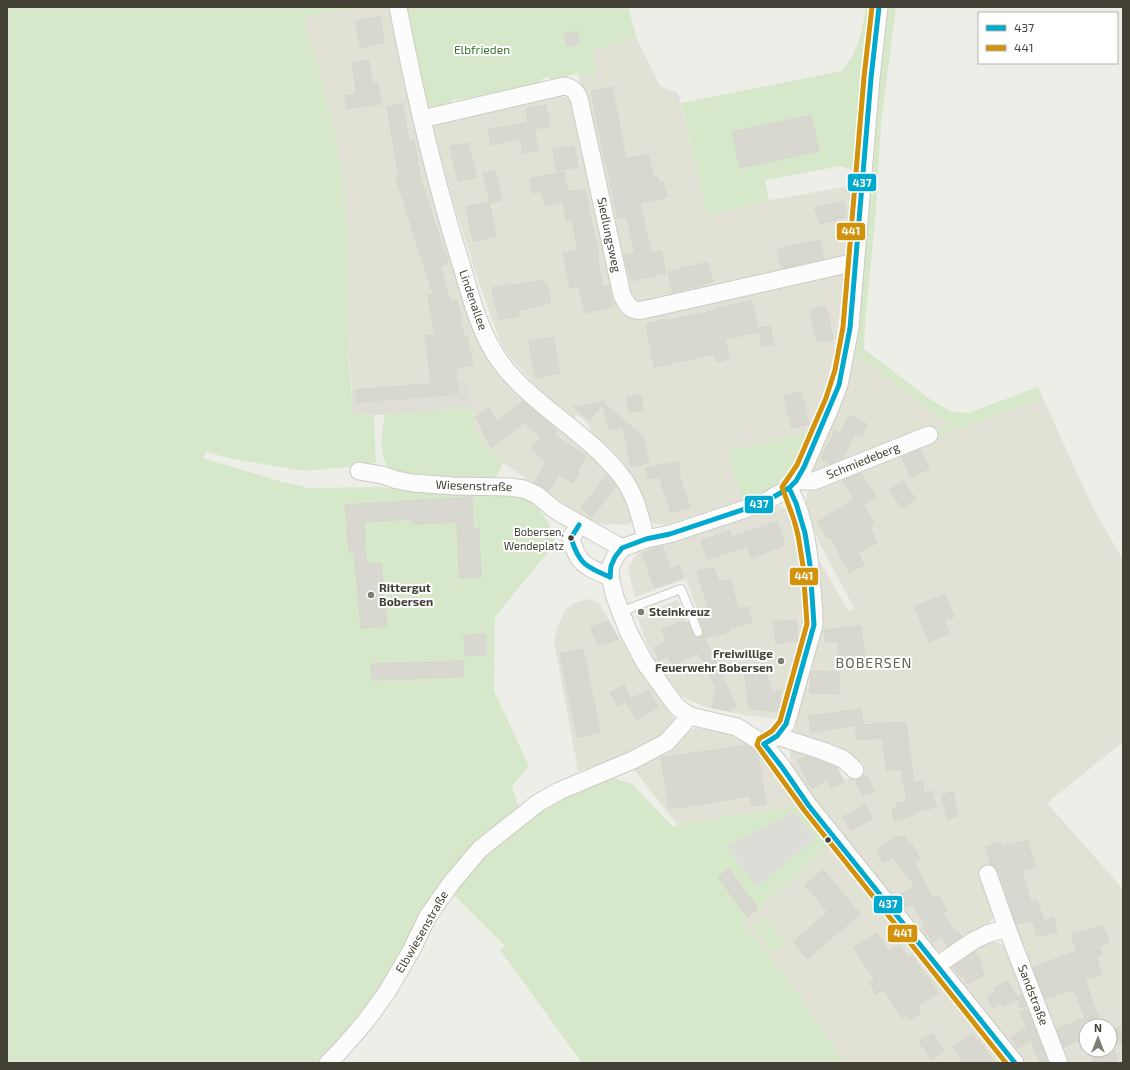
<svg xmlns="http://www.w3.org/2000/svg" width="1130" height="1070" font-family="'Exo 2',sans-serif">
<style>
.residential{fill:#e2e1d5;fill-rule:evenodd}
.industrial{fill:#deddd6}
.green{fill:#d6e8c9}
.parking{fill:#ddddd8}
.building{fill:#d8d7d0;stroke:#d6d5ce}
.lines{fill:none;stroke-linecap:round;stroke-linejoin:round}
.lane-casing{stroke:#cccbc5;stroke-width:10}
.street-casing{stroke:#cccbc5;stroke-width:19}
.lane{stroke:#fcfcfc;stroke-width:8}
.street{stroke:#fcfcfc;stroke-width:17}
.bus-1-casing{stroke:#fff;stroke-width:8}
.bus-2-casing{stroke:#fff;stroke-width:8}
.bus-1{stroke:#00a9ce;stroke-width:5}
.bus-2{stroke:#d3920b;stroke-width:5}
.bus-dot{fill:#434035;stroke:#fff;stroke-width:1.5}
.poi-dot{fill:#7f7d74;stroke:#fff;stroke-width:1.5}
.labels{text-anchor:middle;stroke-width:4;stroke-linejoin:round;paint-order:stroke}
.bus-label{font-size:11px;fill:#434035;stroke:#fff;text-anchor:end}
.park-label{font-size:12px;fill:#39712c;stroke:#fff}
.street-label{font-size:12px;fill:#434035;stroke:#fff}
.poi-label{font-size:12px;font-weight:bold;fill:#434035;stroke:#fff;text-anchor:start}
.quarter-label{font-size:14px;letter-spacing:1px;fill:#65604d;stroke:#fff}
.line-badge{stroke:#fff;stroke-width:1.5}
.badge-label{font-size:11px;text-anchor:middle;font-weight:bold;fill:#fff}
</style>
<rect width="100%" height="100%" fill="#eeeee8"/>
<!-- residential -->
<g class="residential">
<path d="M360 7H391L415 130 425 169 444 236 483 349 490 363 501 375 605 466 623 493 632 518 631 523 628 525 603 524 584 519 561 505 524 477 503 463 480 439 476 430 465 378 352 389 348 346 349 305 348 246 343 186 304 18Z"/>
<path d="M637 39 660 86 678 93 708 216 769 200 845 187 851 188 849 253 833 262 640 306 629 298 579 77 594 74 591 50Z"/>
<path d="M559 95 568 99 571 103 619 308 623 315 635 319 845 272 835 350 820 408 811 431 727 451 743 500 668 524H655L649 519 634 479 623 462 609 447 591 434 587 422 578 415 572 419 537 387 509 356 500 341 478 280 453 201 432 126Z"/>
<path d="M853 352 949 424 814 477 812 472 816 455Z"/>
<path d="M1043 398 1092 506 1123 560V742L1047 803 1123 889V1063H1067L994 915 986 928 945 951 936 952 852 851 795 775 790 759V747L834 760 844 779 854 778 865 764 827 746 794 735 799 706 814 563 818 562 821 563 848 611 854 608 820 544 805 509 807 493 811 489 934 438ZM1086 1026H1110V1050H1086Z"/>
<path d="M780 506 791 512 799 549 805 589 808 625 782 718 777 719 744 715 709 708 698 704 677 694 659 669 648 646 637 616 678 600 694 641 707 636 686 579 635 597 628 568 634 557 640 552 660 543 676 541Z"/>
<path d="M589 599 598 602 632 659 678 724 667 737 633 754 578 771 554 640 558 626 566 609 577 602Z"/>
<path d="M695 728 726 732 742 738 760 749 796 806 677 824 632 767Z"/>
<path d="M828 847 934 975 1006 1063H845L788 980 743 923Z"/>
<path d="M982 942H997L1006 947 1054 1063H1026L947 965Z"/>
</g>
<!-- industrial -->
<path class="industrial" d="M466 378 471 407 385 415 352 414V389Z"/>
<!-- green -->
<g class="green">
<path d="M7 7H360L304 18C320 73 337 129 344 187 348 226 350 266 349 305 349 318 348 331 348 344 348 368 353 391 352 414L374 415 376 462 372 467 358 466 305 471 233 459 206 452 203 458 279 481 309 488 378 487 489 496 516 495 535 504 548 522 556 542 495 617 494 691 529 766 512 786 520 812 480 844 385 989 323 1063H7Z"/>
<path d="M406 7H628L637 39 592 50 598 71 594 74 579 77 578 73 551 80 548 77 542 79 541 82 460 100 456 99 452 100V106L431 110 427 107Z"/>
<path d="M866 7H872L858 167 852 170 841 166 765 180 769 200 708 216 681 103 842 71C859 51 862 31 866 7Z"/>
<path d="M886 7H896L881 123 876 209 865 324 864 349 931 400 952 412 968 413 1038 387 1043 398 934 438 931 431 948 424 853 352Z"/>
<path d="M471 407 476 430 480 439 503 463 494 482 452 481 390 471C379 456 381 432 385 415Z"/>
<path d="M811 431C800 452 791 476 769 489 762 494 752 496 743 500L727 451Z"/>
<path d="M608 776 632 784 673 827 677 824 796 806 828 847 743 923 788 980 845 1063H582L500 950 505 946 454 895 465 878 487 850 542 808Z"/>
<path d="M766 917 786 945 773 954 753 926Z"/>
</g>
<!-- parking -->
<path class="parking" d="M794 812 816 838 757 887 726 846Z"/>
<!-- building -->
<g class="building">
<path d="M379 16 385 42 361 48 355 22Z"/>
<path d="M577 31 580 43 568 47 564 34Z"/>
<path d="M368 60 373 83H377L381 104 347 109 345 96 356 94 355 86H356L352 63Z"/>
<path d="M612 87 626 159 648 154 654 178 658 177 659 183 663 182 667 197 640 203 651 253 661 251 666 273 631 281 624 255 635 253 627 217 618 219 606 162H605L591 91Z"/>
<path d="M403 104 409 141 414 140 421 181 448 263 440 266 450 301 457 300 464 337 467 336 473 365 456 369 458 394 357 402V390L432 384 425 336 435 335 428 295 433 294 396 178 399 177 387 107Z"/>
<path d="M546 105 550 126 534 129 538 150 523 153 520 139 491 145 488 130 528 122 526 109Z"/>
<path d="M811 115 819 151 740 168 732 132Z"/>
<path d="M468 143 476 177 458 181 450 146Z"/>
<path d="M574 146 578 167 557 171 553 150Z"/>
<path d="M495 170 502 200 490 203 483 173Z"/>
<path d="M564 172 568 192 585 189 599 258 597 259 603 287 609 286 613 306 585 313 579 286 570 288 563 253 578 250 572 220 567 221 563 201 545 205 542 191 533 193 530 179Z"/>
<path d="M843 201 847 217 820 224 815 208Z"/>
<path d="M489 202 496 236 473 241 466 207Z"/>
<path d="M820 240 824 259 782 268 777 249Z"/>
<path d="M708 262 713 282 673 292 668 272Z"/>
<path d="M542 280 543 284 546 283 551 303 518 311 519 316 499 320 492 288 512 283 513 286Z"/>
<path d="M752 301 759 332 725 339 729 359 716 362 714 354 654 367 646 324 665 319V321L717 310V308Z"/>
<path d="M826 306 833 339 817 342 810 310Z"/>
<path d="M770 326 774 344 762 346 759 328Z"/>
<path d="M553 337 560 373 536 378 529 342Z"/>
<path d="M801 392 809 424 792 428 784 396Z"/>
<path d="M641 395 643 410 629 412 627 397Z"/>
<path d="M523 401 558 431 554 435 586 456 577 471 579 472 573 483 559 475 548 492 534 483 546 463 531 448 541 437 524 422 491 448 476 417 489 408 497 421Z"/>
<path d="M606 401 604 403 643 437 649 463 631 467 623 427 609 430 603 404 589 420 573 407Z"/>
<path d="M849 415 867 424 862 436 855 433 843 459 831 464 821 459 835 431 840 434Z"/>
<path d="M921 449 929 469 910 477 902 457Z"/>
<path d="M678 462 681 473H678L690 507 671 513 659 477 648 479 646 468Z"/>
<path d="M861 473 876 497 863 505 874 523 869 526 877 543 858 552 864 565 849 572 830 536 828 538 818 522 854 499 843 480Z"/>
<path d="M607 475 616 486 592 517 581 508Z"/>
<path d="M903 481 916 499 902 508 890 490Z"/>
<path d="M472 497 473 529H479L481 577 459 578 457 522 412 524V519L364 522 366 564 381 563 387 626 361 628 354 552H349L345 505Z"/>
<path d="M777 521 785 545 751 558 747 546 707 559 701 540 730 531 732 537Z"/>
<path d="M662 546 670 569 679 565 684 577 655 588 642 553Z"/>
<path d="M714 567 719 582 730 579 738 609 748 607 752 622 729 628 730 631 705 638 737 708 731 707 730 711 712 707 716 689 699 653 672 665 668 656 659 660 654 648 667 642 662 630 684 621 685 623 688 622 695 637H700L703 635V630L699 619 710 615 697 571Z"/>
<path d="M945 594 954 617 944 620 949 634 929 642 915 607Z"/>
<path d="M796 620 798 641 776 644 774 622Z"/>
<path d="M609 621 618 639 598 646 591 627Z"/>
<path d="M861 626 866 667 839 670 838 641 826 642 824 630Z"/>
<path d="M486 634V655L465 656 464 635Z"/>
<path d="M583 649 600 732 577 737 560 653Z"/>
<path d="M463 661V677L372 680 371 664Z"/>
<path d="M764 665 772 692 781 690 779 712 749 709 744 667Z"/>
<path d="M811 671 839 672V694L810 693Z"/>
<path d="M624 685 631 698 618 706 610 693Z"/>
<path d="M648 690 658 707 637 720 626 702Z"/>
<path d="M861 709 863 724 811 732 809 716Z"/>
<path d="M906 722 914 783 922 781 924 793 932 791 936 807 912 813 913 815 894 820 892 809 897 806 896 803 907 801 901 769 887 771 882 738 857 740 855 725Z"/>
<path d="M746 745 758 753 766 804 752 806 750 796 669 809 661 758Z"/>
<path d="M806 756 812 758 813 760 814 759 836 767 844 782 831 788 827 780 812 788 797 761Z"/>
<path d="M867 776 874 792 863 796 856 781Z"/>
<path d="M953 792 958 816 947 819 942 795Z"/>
<path d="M865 805 873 818 851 830 843 817Z"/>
<path d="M904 836 910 846 912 845 920 859 914 862 933 899 938 896 947 910 942 913 956 932 957 931 962 937 948 946 941 936 933 942 923 928 926 926 913 904 906 908 900 894 915 886 893 857 884 863 876 851 895 838Z"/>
<path d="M1027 840 1035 866 1021 870 1031 902 1037 900 1044 921 1053 918 1057 931 1038 937 1032 920 1016 924 1000 873 998 874 995 867 991 865 985 847 1000 842 1002 847Z"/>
<path d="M729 869 758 909 747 917 718 877Z"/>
<path d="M823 870 860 914 807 959 793 942 828 912 805 885Z"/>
<path d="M1103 926 1109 943 1099 946 1102 955 1096 957 1102 974 1085 980 1098 1017 1086 1021V1038L1063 1047 1057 1029 1085 1018 1074 989 1045 999 1033 967 1077 951 1071 935 1094 928V929Z"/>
<path d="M877 933 889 951 900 945 908 958 912 955 926 976 927 975 938 993 917 1006 921 1013 910 1020 907 1015 902 1018 884 989 876 994 870 983 875 980 854 948Z"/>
<path d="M974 952 981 961 979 963 984 975 968 984 963 975 961 977 953 967Z"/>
<path d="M1008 981 1017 997 1022 995 1026 1006 1021 1008 1018 999 1003 1007 1001 1003 993 1008 987 997 996 992 994 988Z"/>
<path d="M1026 1009 1030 1015 1048 1063H1040L1031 1040 1018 1048 1011 1037 1027 1028 1020 1012Z"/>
<path d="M1123 1026V1042L1110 1047V1031Z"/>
<path d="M932 1033 944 1051 931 1060 919 1041Z"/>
<path d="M972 1034 977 1041 979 1040 995 1063H964L953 1047Z"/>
<path d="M1089 1050H1114L1118 1060 1112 1063H1094Z"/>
</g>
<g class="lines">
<defs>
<path id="lane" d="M620 612 681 589 698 632"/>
<g id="street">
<path d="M398 7C415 95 435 182 462 267 471 298 480 333 499 360 532 406 588 432 622 477 636 495 640 517 646 539"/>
<path d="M879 7 871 78 850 328 839 385 830 408 804 467 796 481 789 488 763 503 670 534 646 539 622 548 615 557 611 566 610 577 615 597 628 631 645 663 677 707 690 716 737 727 764 744 782 767 809 806 1015 1063"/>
<path d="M422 119 564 86C573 88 575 90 579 98L622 295C627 305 631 312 643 310L847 264 855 266"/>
<path d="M359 471 382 475 397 480 413 483 453 486 510 487 524 489 537 495 555 510 622 548"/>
<path d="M796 481H814L929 435"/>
<path d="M579 525 571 538C578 565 585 566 610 577"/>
<path d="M777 736 823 751 843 759 855 770"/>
<path d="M764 744 777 736 786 724 814 625V613C810 571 810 526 789 488"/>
<path d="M988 874 1007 928 1059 1063"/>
<path d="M936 966 973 941 987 934 1007 928"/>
<path d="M328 1063 340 1051 366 1021 387 992 411 951 428 916 452 882 480 849 538 803 559 791 633 760 667 742 690 716"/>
</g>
</defs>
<!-- lane casing -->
<use href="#lane" class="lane-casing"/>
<!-- street casing -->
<use href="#street" class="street-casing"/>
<!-- lane -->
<use href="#lane" class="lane"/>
<!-- street -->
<use href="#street" class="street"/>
<defs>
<g id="bus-1">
<path d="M579 525 571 538C579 564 586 567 610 577"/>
<path d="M610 577 611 566 615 557 622 548 646 539 670 534 763 503 789 488 796 481 804 467 839 385 850 328 871 78 879 7"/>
<path d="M764 744 782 767 809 806 1015 1063"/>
<path d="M764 744 777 736 786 724 814 625 810 565 805 533 796 503 789 488"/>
</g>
<path id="bus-2" d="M872 7 864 77 843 327 835 370 826 398 797 465 782 487 794 520 798 535 803 566 807 624 780 721 772 731 759 739 757 745 804 810 1006 1063"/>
</defs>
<!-- bus-1 casing -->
<use href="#bus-1" class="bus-1-casing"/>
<!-- bus-2 casing -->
<use href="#bus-2" class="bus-2-casing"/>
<!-- bus-1 -->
<use href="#bus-1" class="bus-1"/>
<!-- bus-2 -->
<use href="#bus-2" class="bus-2"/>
</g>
<!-- markers -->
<g class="bus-dot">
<circle cx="571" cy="538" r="3.5"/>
<circle cx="828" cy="840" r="3.5"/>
</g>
<g class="poi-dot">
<circle cx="371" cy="595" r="4"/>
<circle cx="641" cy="612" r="4"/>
<circle cx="781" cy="661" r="4"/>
</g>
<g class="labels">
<!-- bus labels -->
<g class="bus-label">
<text x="564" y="536">Bobersen,<tspan x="564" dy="14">Wendeplatz</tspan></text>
</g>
<!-- park labels -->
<g class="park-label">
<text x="482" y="54">Elbfrieden</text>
</g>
<!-- street labels -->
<g class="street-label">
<text transform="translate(609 235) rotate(78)" y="4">Siedlungsweg</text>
<text transform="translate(473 300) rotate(71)" y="4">Lindenallee</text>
<text transform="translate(863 461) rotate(-22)" y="4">Schmiedeberg</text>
<text transform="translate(474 486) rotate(2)" y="4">Wiesenstraße</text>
<text transform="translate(422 932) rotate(-60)" y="4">Elbwiesenstraße</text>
<text transform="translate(1033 995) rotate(69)" y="4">Sandstraße</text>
</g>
<!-- poi labels -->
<g class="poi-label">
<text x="379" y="592">Rittergut<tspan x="379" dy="14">Bobersen</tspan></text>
<text x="649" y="616">Steinkreuz</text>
<text x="773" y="658" text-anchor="end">Freiwillige<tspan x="773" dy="14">Feuerwehr Bobersen</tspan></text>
</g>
<!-- quarter labels -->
<g class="quarter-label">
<text x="874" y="668">BOBERSEN</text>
</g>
</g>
<g class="line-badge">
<rect x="847" y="173" width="30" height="19" rx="4" fill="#00a9ce"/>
<rect x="836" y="222" width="30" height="19" rx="4" fill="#d3920b"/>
<rect x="744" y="495" width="30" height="19" rx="4" fill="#00a9ce"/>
<rect x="789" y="567" width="30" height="19" rx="4" fill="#d3920b"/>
<rect x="873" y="895" width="30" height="19" rx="4" fill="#00a9ce"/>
<rect x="887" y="924" width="31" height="19" rx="4" fill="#d3920b"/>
</g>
<g class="badge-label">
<text x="862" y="187">437</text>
<text x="851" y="235">441</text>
<text x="759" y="508">437</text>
<text x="804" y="580">441</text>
<text x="888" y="908">437</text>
<text x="903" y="937">441</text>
</g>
<!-- border -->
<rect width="1130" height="1070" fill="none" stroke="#434035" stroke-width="16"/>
<!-- legend -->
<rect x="978" y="12" width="140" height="52" fill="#ffffff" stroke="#b4b3ae"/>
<rect x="986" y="25" width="20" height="6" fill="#00a9ce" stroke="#b4b3ae"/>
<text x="1014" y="32" font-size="12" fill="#434035">437</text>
<rect x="986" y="45" width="20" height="6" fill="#d3920b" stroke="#b4b3ae"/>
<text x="1014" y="52" font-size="12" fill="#434035">441</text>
<!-- north arrow -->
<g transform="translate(1098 1038)"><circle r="19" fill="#ffffff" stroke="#b4b3ae"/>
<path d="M0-3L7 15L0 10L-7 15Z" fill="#7f7d74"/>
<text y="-6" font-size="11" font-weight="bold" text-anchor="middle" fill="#434035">N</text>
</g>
</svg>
